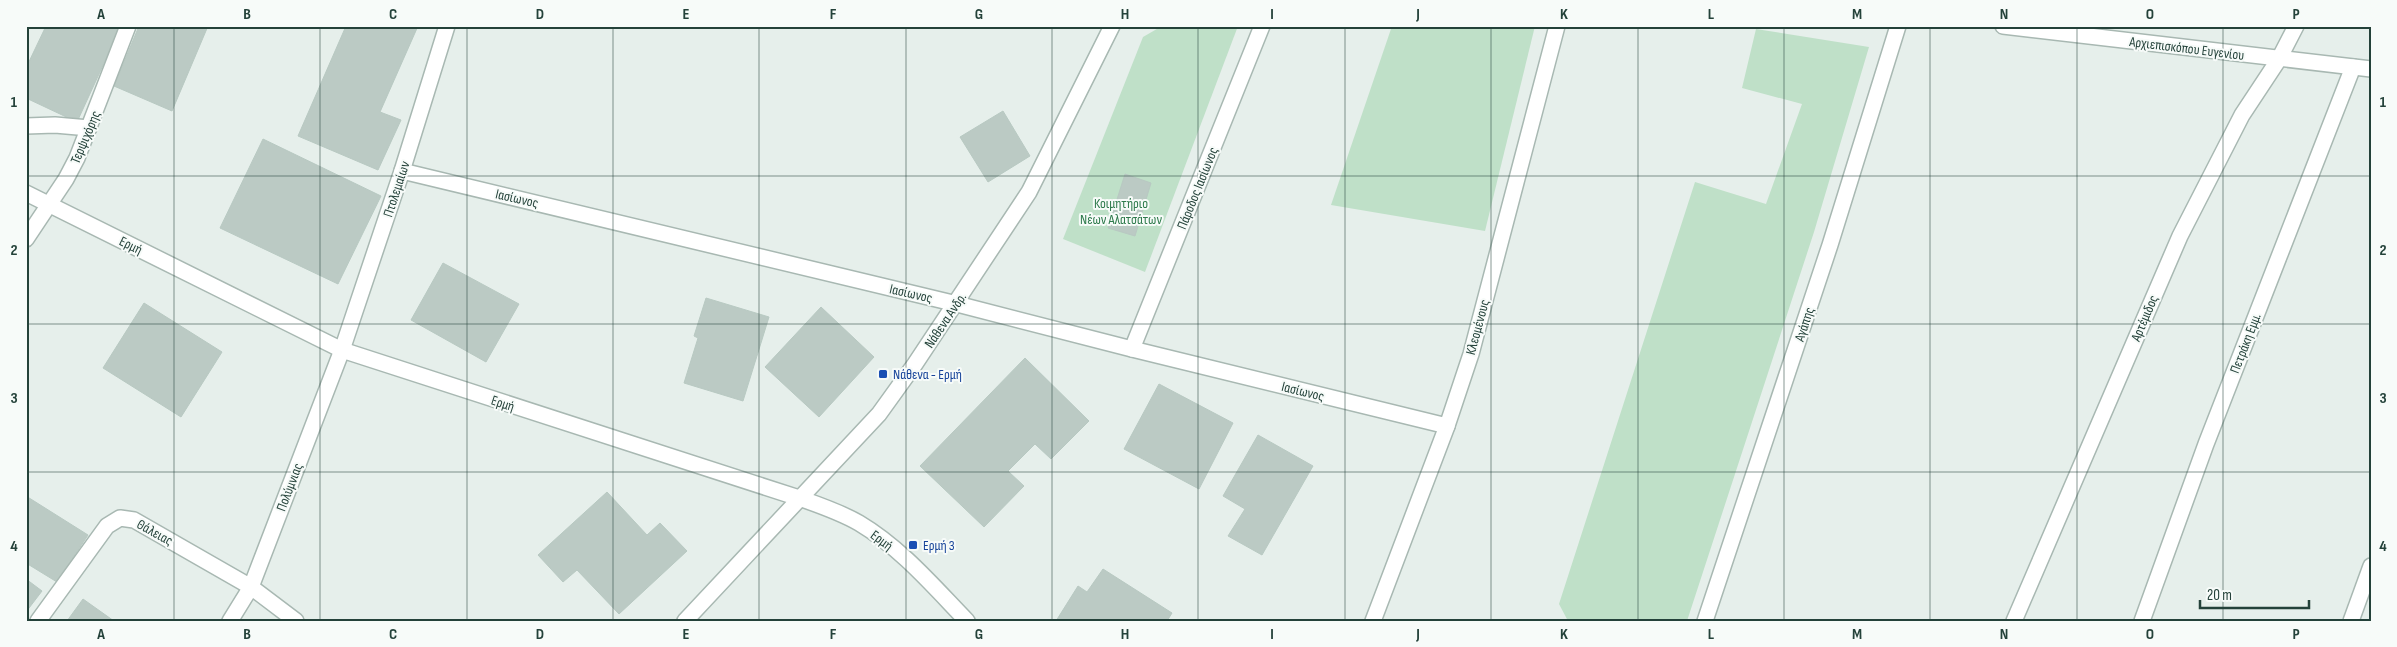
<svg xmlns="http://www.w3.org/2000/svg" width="2397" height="647" font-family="'Sofia Sans Condensed',sans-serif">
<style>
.green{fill:#bfe0c8}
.building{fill:#bbcac4;stroke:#b8c9c2}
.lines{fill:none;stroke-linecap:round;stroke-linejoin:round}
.minor-casing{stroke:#a8b8b2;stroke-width:18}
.tertiary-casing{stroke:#a8b8b2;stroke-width:18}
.minor{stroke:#fff;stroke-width:15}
.tertiary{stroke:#fff;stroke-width:15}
.grid{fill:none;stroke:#24423a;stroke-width:1;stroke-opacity:0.55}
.transit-dot{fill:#1a4fb4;stroke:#f7fbf9;stroke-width:2}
.labels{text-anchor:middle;stroke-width:4;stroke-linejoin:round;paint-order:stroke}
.street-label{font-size:14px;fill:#24423a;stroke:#f7fbf9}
.park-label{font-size:14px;fill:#2d7a4b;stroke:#f7fbf9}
.transit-label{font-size:14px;fill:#164399;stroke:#f7fbf9;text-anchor:start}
.neatline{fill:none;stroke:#24423a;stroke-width:2}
.grid-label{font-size:16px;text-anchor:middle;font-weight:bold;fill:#24423a}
</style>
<rect width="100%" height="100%" fill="#e6efeb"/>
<!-- green -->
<g class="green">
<path d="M1162 26H1238L1145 272 1063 239 1143 37Z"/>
<path d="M1392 26H1535L1485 231 1331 205Z"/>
<path d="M1756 29 1869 47 1814 232 1687 621H1568L1559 604 1695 182 1766 204 1802 104 1742 88Z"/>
</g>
<!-- building -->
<g class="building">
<path d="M46 26H121L77 122 26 98V68Z"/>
<path d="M139 26H208L172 111 114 86Z"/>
<path d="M346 26H418L380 112 401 120 378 170 298 136Z"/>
<path d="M1003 111 1030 156 988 182 960 137Z"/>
<path d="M263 139 381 196 338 284 220 228Z"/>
<path d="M1125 174 1151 183 1135 236 1108 228Z"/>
<path d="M443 263 519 304 486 362 411 320Z"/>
<path d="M706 298 769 317 743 401 684 383 698 338 694 336Z"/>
<path d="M144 303 222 352 181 417 103 368Z"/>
<path d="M821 307 874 357 819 417 765 367Z"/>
<path d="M1025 358 1089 421 1051 459 1035 444 1008 471 1024 486 984 527 920 466Z"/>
<path d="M1159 384 1233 423 1199 489 1124 449Z"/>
<path d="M1258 435 1313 466 1262 555 1228 536 1245 509 1223 496Z"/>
<path d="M607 492 647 535 660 523 687 551 619 614 577 570 563 582 538 555Z"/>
<path d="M26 496 88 535 57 582 26 563Z"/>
<path d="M1103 569 1172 613 1167 621H1056L1078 586 1087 592Z"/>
<path d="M26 579 42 591 26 612Z"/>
<path d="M83 599 114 621H67Z"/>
</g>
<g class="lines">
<defs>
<g id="minor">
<path d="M26 126 55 125 89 128"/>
<path d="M402 171 957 304 1132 349 1447 426"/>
<path d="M26 239 66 179 77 158 128 26"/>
<path d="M1132 349 1262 26"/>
<path d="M38 621 107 526 120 518 134 520 251 587 296 621"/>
<path d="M230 621 251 587 342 350 402 171 447 26"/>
<path d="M1373 621 1447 426 1471 354 1557 26"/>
<path d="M1705 621 1830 245 1898 26"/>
<path d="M2142 621 2206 444 2353 67"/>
<path d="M2351 621 2371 566"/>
</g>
<g id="tertiary">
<path d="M2003 26 2371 69"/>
<path d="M26 193 342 350 799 498C819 505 840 512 859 523 901 548 934 587 967 621"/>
<path d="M685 621 879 414 915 364 1029 192 1112 26"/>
<path d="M2014 621 2180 236 2242 115 2279 59 2296 26"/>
</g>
</defs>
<!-- minor casing -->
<use href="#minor" class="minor-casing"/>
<!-- tertiary casing -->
<use href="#tertiary" class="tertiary-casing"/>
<!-- minor -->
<use href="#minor" class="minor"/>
<!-- tertiary -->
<use href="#tertiary" class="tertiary"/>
</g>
<!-- grid -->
<path class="grid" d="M174 26V621M320 26V621M467 26V621M613 26V621M759 26V621M906 26V621M1052 26V621M1198 26V621M1345 26V621M1491 26V621M1638 26V621M1784 26V621M1930 26V621M2077 26V621M2223 26V621M26 176H2371M26 324H2371M26 472H2371"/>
<!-- markers -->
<g class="transit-dot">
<rect x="878" y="369" width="10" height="10" rx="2.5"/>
<rect x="908" y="540" width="10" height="10" rx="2.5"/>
</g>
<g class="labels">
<!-- street labels -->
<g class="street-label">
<text transform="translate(2187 48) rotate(7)" y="5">Αρχιεπισκόπου Ευγενίου</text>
<text transform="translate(85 137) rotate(-67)" y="5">Τερψιχόρης</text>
<text transform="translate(1197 188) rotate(-68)" y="5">Πάροδος Ιασίωνος</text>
<text transform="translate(396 189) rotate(-72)" y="5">Πτολεμαίων</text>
<text transform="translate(517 198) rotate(13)" y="5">Ιασίωνος</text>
<text transform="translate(131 245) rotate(26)" y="5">Ερμή</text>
<text transform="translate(911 293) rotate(13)" y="5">Ιασίωνος</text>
<text transform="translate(2144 318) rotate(-67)" y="5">Αρτέμιδος</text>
<text transform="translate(945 320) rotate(-56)" y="5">Νάθενα Ανδρ.</text>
<text transform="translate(1804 324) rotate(-72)" y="5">Αγάπης</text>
<text transform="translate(1477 327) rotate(-75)" y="5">Κλεομένους</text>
<text transform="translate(2245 343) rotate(-69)" y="5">Πετράκη Εμμ.</text>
<text transform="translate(1303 391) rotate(14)" y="5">Ιασίωνος</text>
<text transform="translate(503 403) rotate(18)" y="5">Ερμή</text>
<text transform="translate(289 487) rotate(-69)" y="5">Πολύμνιας</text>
<text transform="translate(155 532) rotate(29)" y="5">Θάλειας</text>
<text transform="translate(882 540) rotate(37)" y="5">Ερμή</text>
</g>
<!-- park labels -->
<g class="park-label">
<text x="1121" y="208">Κοιμητήριο<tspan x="1121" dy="16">Νέων Αλατσάτων</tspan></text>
</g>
<!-- transit labels -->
<g class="transit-label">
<text x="893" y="379">Νάθενα - Ερμή</text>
<text x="923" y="550">Ερμή 3</text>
</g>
</g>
<!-- border -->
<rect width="2397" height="647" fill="none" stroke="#f7fbf9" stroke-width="55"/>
<!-- scale -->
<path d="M2200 600v8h109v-8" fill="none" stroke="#24423a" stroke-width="2.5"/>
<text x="2207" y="600" font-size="15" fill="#24423a" stroke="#f7fbf9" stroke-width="4" paint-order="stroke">20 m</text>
<rect x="28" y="28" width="2342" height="592" class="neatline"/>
<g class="grid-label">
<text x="101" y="19">A</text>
<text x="247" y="19">B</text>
<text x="393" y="19">C</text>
<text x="540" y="19">D</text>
<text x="686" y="19">E</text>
<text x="833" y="19">F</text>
<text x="979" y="19">G</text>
<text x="1125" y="19">H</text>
<text x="1272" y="19">I</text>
<text x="1418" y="19">J</text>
<text x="1564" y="19">K</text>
<text x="1711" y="19">L</text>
<text x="1857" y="19">M</text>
<text x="2004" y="19">N</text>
<text x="2150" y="19">O</text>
<text x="2296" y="19">P</text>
<text x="14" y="107">1</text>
<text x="2383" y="107">1</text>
<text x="14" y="255">2</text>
<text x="2383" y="255">2</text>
<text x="14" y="403">3</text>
<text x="2383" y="403">3</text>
<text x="14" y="551">4</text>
<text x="2383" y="551">4</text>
<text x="101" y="639">A</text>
<text x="247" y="639">B</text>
<text x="393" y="639">C</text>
<text x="540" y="639">D</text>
<text x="686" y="639">E</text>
<text x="833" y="639">F</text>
<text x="979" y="639">G</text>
<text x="1125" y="639">H</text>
<text x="1272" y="639">I</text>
<text x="1418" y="639">J</text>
<text x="1564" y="639">K</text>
<text x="1711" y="639">L</text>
<text x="1857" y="639">M</text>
<text x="2004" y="639">N</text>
<text x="2150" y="639">O</text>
<text x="2296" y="639">P</text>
</g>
</svg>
